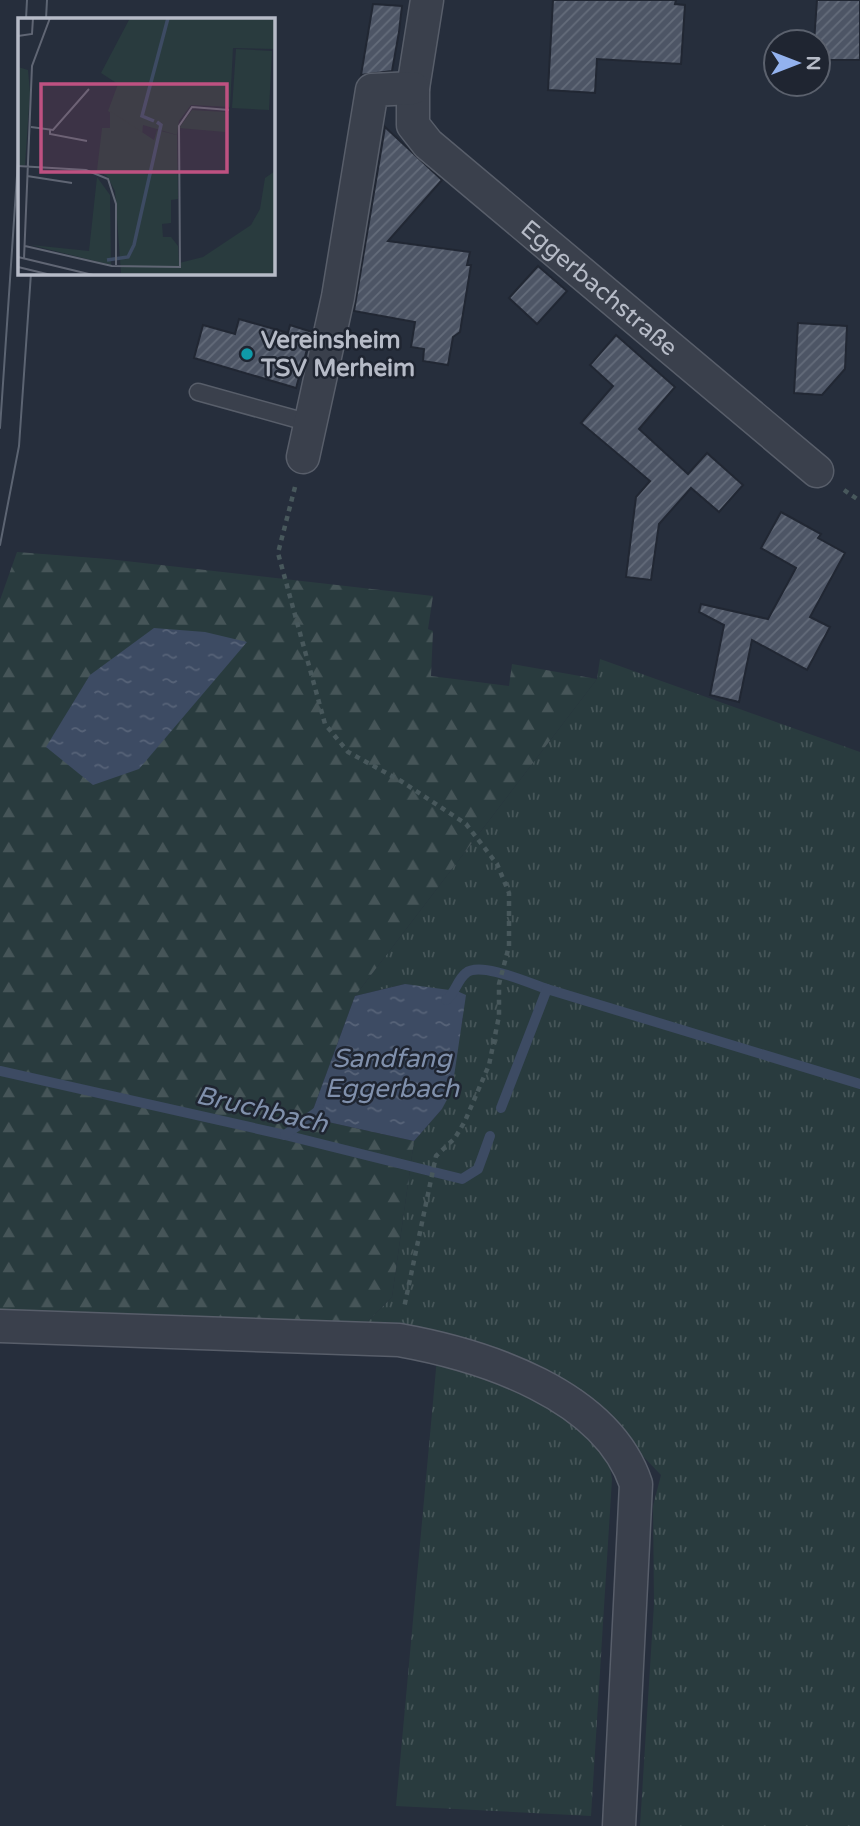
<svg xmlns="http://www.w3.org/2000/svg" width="860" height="1826" font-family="'Varela Round',sans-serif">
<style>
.grass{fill:url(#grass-tufts)}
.forest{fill:url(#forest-firs)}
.water{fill:url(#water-ripples)}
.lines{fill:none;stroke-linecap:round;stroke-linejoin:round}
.stream{stroke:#3d4b63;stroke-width:10}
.building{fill:url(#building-hatch);stroke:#212733;stroke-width:2}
.lane-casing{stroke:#585e6a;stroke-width:19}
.street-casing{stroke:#585e6a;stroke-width:35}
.path{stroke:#48585c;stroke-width:4.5;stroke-dasharray:5 5;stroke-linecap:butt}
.lane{stroke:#3a404c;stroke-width:16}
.street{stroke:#3a404c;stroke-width:32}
.tram{stroke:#5c6472;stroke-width:2}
.culture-dot{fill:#0f9aa8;stroke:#1f2531;stroke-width:2.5}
.labels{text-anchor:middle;stroke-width:5;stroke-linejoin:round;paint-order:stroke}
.street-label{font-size:24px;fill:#b6bbc7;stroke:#1f2531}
.poi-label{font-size:24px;font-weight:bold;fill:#b6bbc7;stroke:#1f2531;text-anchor:start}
.water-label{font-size:26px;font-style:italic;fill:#8090ac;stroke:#1f2531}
.inset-river{fill:none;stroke:#3d4b63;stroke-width:3.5}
.inset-road{fill:none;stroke:#606674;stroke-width:2}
.view{fill:#be5181;fill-opacity:0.15;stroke:#be5181;stroke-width:3.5}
.inset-edge{fill:none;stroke:#b6bbc7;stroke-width:3.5}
</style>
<defs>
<pattern id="grass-tufts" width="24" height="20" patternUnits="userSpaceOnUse" patternTransform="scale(1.75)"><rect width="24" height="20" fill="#293b3e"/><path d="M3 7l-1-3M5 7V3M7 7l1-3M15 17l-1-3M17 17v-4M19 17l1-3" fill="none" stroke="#465558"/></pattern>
<pattern id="forest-firs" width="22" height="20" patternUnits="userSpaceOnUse" patternTransform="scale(1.75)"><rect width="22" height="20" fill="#293b3e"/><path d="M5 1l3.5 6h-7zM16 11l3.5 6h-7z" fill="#465558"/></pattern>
<pattern id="water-ripples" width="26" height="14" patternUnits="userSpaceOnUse" patternTransform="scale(1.75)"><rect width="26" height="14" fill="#3d4b63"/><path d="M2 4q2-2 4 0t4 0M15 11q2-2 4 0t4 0" fill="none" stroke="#576378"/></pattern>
<pattern id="building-hatch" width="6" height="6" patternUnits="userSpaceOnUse" patternTransform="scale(1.75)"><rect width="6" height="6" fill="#4d5565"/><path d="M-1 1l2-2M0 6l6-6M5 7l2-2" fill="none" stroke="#646c7a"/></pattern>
</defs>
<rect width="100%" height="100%" fill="#262e3c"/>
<!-- grass -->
<g class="grass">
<path d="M600 659 860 752V1826H640L654 1604 653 1506 661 1475 608 1420 359 1330 392 1297 414 1141 442 1109 463 1018 405 984 355 996 597 679Z"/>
<path d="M437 1358 511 1385 568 1416 608 1456 612 1479 591 1816 396 1806Z"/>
</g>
<!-- forest -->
<path class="forest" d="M17 552 108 559 433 596 428 629 433 631 431 676 509 686 512 664 597 679 355 996 310 1118 414 1141 392 1297 359 1330 0 1313V600Z"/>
<!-- water -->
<g class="water">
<path d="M154 628 205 632 247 642 139 769 93 785 46 747 90 675Z"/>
<path d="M405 984 457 991 466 995 452 1090 442 1109 414 1141 310 1118 355 996Z"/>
</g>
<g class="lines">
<!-- stream -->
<g class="stream">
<path d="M446 1000C456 992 457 980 466 973 480 961 529 983 547 989"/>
<path d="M0 1071 285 1135 462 1179 478 1169 490 1136"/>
<path d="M501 1108 547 989 860 1084"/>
<path d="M285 1135 321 1109"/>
</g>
</g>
<!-- building -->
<g class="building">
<path d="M553 0H676L675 4 685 5 681 64 597 59 595 93 548 90Z"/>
<path d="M817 0H860V60H818V42H814Z"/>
<path d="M373 4 402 6 399 32 392 71 361 75Z"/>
<path d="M385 127 442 180 388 241 470 252 467 265H471L460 332 453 337 448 365 423 361 424 349 411 347 415 322 354 311Z"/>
<path d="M538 266 567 291 537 324 509 298Z"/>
<path d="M239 319 288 333 290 325 312 332 296 388 194 358 203 325 235 334Z"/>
<path d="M798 323 847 326 845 369 822 395 794 393Z"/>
<path d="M616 335 675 387 639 429 688 474 707 453 743 485 719 512 691 488 659 524 651 580 626 577 636 497 650 481 581 423 613 386 590 365Z"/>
<path d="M781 512 821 534 818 538 845 553 810 617 830 627 807 670 752 640 739 702 710 695 724 625 699 612 701 604 768 619 796 568 761 548Z"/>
</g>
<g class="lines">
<defs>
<path id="lane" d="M198 392 310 423"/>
<g id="street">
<path id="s1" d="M427 0 413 88V125L428 144 817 471"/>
<path d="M303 457 338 297 372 90 413 88"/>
<path d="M0 1326 399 1340C483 1355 606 1394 636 1484L619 1826"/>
</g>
</defs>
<!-- lane casing -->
<use href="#lane" class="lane-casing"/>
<!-- street casing -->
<use href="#street" class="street-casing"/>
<!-- path -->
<g class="path">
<path d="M295 487 278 553 325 724 348 752 401 781 466 824 497 864 509 893V946L499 984V1016L489 1065 465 1121 455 1138 436 1156 404 1308"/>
<path d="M844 490 860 501"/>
</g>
<!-- lane -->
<use href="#lane" class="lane"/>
<!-- street -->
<use href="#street" class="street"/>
<!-- tram -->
<g class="tram">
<path d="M26 19 27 0"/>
<path d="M46 19 47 0"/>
<path d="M0 428 19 146"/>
<path d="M0 545 19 446 31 273"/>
</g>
</g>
<!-- markers -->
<circle class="culture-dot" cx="247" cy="354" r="7"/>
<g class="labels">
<!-- street labels -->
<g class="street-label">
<text dy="8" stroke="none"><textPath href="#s1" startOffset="374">Eggerbachstraße</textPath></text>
</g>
<!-- poi labels -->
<g class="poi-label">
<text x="261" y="348">Vereinsheim<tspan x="261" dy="28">TSV Merheim</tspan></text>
</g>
<!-- water labels -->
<g class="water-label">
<text x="392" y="1067">Sandfang<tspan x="392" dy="30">Eggerbach</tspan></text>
<text transform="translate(262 1109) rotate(13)" y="9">Bruchbach</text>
</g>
</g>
<!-- overview -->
<g transform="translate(18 18)">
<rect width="257" height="257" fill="#262e3c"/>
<path d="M112 0H257V31L215 30 212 89 173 87 161 103 159 117 125 107 124 118 90 93 100 66 83 55ZM174 92 208 94 207 114 161 110Z" fill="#293b3e"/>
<path d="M0 49 10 52 12 74 7 147H0ZM92 93 136 122 139 112 159 117 160 181 153 182V205L144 206 145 219H153L160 228 161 245 185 239 233 207 242 191 247 160 257 153V257L103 255 97 173 89 158 79 152 84 110H92ZM79 159 92 177 93 247 13 227 71 233Z" fill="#293b3e"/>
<path d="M218 31 254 33 251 92 214 90Z" fill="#293b3e"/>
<path class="inset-river" d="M136 103 124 98 150 0M89 242 110 239 116 227 143 107 139 104"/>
<path class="inset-road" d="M0 18 14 16 15 0M13 109 35 112 71 71M32 112V116L69 123M0 148 68 152 90 161 98 186V247M9 158 54 165M7 228 94 248 162 249 161 108 174 89 211 92M0 239 75 257M6 241 14 48 32 0M0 249 33 257"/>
<path class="view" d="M23 66H209V154H23Z"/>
<rect width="257" height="257" class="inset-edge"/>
</g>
<!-- north arrow -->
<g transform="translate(797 63) rotate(90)"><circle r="33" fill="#1f2531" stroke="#5b616d" stroke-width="2"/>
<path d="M0-5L12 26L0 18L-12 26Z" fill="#93b2ee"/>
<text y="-10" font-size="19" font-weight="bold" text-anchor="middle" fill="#b6bbc7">N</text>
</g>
</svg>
